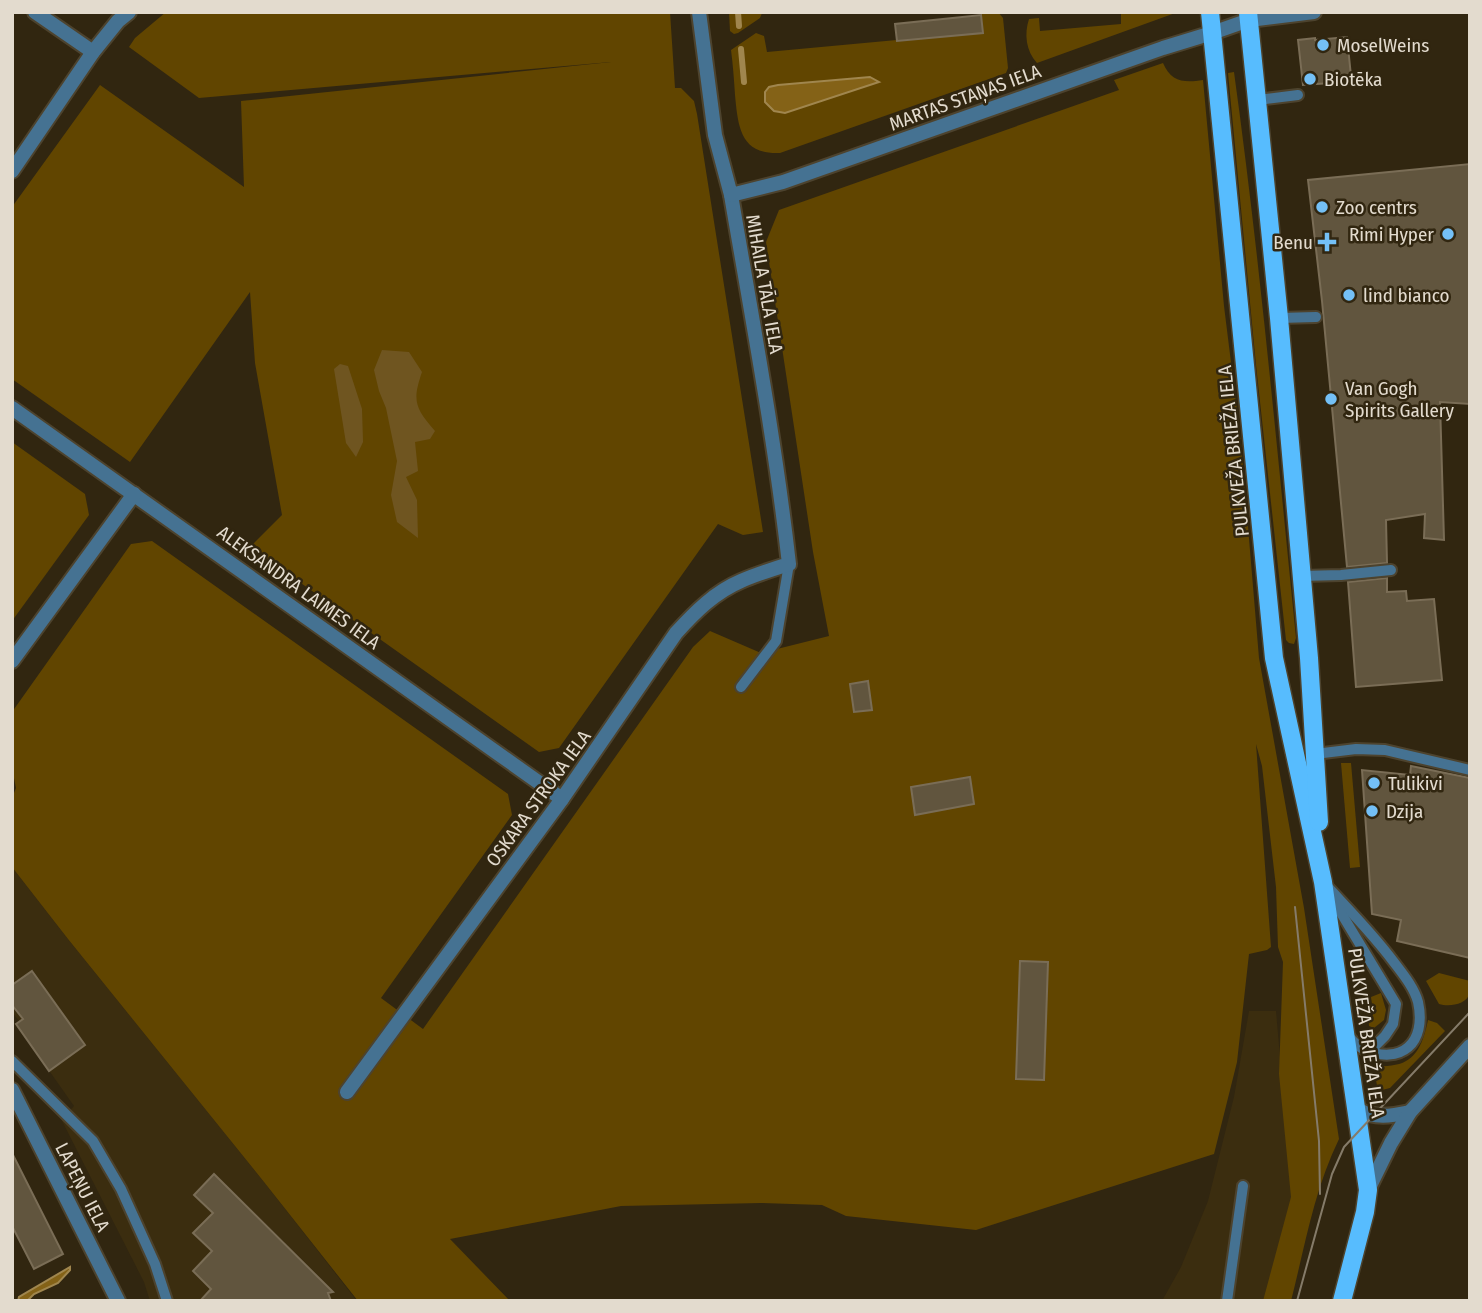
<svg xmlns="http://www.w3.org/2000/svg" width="1482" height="1313" font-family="'Fira Sans Condensed',sans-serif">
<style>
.built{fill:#3b2d0f}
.green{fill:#614500}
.forest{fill:#6f5520}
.water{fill:#846217;stroke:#a0864e;stroke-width:2}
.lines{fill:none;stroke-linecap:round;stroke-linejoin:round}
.stream{stroke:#a0864e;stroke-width:6}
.building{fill:#61553e;stroke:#7a6d56;stroke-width:2}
.service-casing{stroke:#4d432e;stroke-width:14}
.minor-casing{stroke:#4d432e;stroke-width:18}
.tertiary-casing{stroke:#4d432e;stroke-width:18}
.primary-casing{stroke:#4d432e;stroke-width:21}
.service{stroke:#457292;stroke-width:10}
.minor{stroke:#457292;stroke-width:14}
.tertiary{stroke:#457292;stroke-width:14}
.primary{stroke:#57bcfe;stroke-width:18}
.tram{stroke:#857b69;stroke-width:2}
.poi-dot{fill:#74c0f6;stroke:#312610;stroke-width:2.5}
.labels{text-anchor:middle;stroke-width:5;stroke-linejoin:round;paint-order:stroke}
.poi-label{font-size:19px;fill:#e3dbce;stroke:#312610;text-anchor:start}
.street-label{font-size:19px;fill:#e3dbce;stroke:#312610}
</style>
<rect width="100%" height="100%" fill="#312610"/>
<!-- built -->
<g class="built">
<path d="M12 867 68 939 264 1182 357 1301H150L144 1282 58 1113 67 1114 74 1106 24 1035 26 1030 12 1012Z"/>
<path d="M1249 1011H1276L1292 1195 1265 1301H1162L1181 1267 1208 1201 1234 1097Z"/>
</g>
<!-- green -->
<g class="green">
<path d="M166 12H670L675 88H681L694 101 697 114 763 532 743 535 718 524 559 748 539 752 250 547 282 515 255 363 250 292 130 462 12 379V207L100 85 244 187 241 101 611 62 199 98 129 47 135 38Z"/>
<path d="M729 12H761L762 13 760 18 738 33 734 34 730 31Z"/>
<path d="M984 12H998L1003 18 1008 68 1006 73 780 153C740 155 738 126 735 95 734 80 733 65 731 50L756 33 764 36 767 52 983 32 981 13Z"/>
<path d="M1121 12H1178L1037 63C1026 51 1024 34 1029 19L1039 18 1040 31 1121 24Z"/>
<path d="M1163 63C1171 82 1184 83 1203 80L1224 306 1241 443 1259 658 1304 908 1339 1139C1314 1190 1305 1246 1291 1301H1263L1291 1197 1279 1074 1283 962 1278 947 1276 887 1262 766 1256 744 1271 947 1267 950 1249 954 1237 1062 1214 1154 976 1230 846 1216 822 1205 761 1203 621 1206 450 1239 510 1301H358L264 1182 68 939 12 867V798L16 788 12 768V712L131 544 152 541 508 794 512 815 381 998 423 1029 693 647 710 631 761 653 829 636 813 552 766 242 779 210 1119 90 1114 80Z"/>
<path d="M1234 72C1260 260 1277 449 1296 638L1294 644 1289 643 1286 640 1256 365 1228 73Z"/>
<path d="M12 442 85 494 89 515 12 621Z"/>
<path d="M1341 763H1351L1360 867 1350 868Z"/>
<path d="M1439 973 1470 981C1470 985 1471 989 1470 993 1466 1005 1449 1007 1439 1004L1426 981Z"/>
<path d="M1381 993 1386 1010 1384 1020 1374 1028 1369 1026 1368 1016 1373 1015 1371 997Z"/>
<path d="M1428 1020 1437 1023 1445 1031 1390 1088 1378 1091 1374 1069 1376 1067C1385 1066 1398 1066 1406 1061 1420 1054 1425 1034 1428 1020Z"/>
</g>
<!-- forest -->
<g class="forest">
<path d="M382 350 409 352 422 372C412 401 415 408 435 431L430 439 415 442 418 471 406 477 417 500 418 538 397 522 391 495 397 461 386 408 379 391 374 370Z"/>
<path d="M340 364 348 366 362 409 363 442 356 457 346 443 334 369Z"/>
</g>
<!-- water -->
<g class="water">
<path d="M870 77 879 82 785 113 774 111 765 102V92L769 87 778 85Z"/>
<path d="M70 1267V1270L58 1283 34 1294 27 1301H18L19 1297Z"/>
</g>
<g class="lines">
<!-- stream -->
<g class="stream">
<path d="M738 12 739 26"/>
<path d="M741 49 744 82"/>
</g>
</g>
<!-- building -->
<g class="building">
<path d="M981 15 983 33 897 41 895 24Z"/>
<path d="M1347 37 1351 76 1329 78 1330 83 1303 85 1298 40 1315 38V40Z"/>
<path d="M1470 164V404L1440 402 1444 540 1424 538 1425 514 1386 520 1387 563 1347 567 1322 301 1308 180Z"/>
<path d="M1387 578V592L1406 591 1407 601 1434 599 1442 680 1356 687 1348 582Z"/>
<path d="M868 681 872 710 854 712 850 684Z"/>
<path d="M1411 766 1470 778V958L1397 941 1401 920 1372 914 1362 770 1410 775Z"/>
<path d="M970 777 974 804 915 815 911 787Z"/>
<path d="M1020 961 1048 962 1044 1080 1016 1079Z"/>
<path d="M32 971 85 1045 49 1071 16 1024 23 1019 12 1005V985Z"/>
<path d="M12 1153 63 1254 34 1269 12 1226Z"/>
<path d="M214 1174 333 1292 328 1293 331 1301H200L211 1289 193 1271 212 1251 193 1233 213 1213 194 1195Z"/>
</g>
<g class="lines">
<defs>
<g id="service">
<path d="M1257 100 1298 95"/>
<path d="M1279 318 1316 317"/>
<path d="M1301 576 1341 575 1391 570"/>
<path d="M741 687 776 641 789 564"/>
<path d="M1315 754 1356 749 1385 750 1470 770"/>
<path d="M1325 884C1348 909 1372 933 1393 961 1402 973 1414 987 1418 1002 1427 1043 1401 1066 1363 1049 1357 1046 1351 1039 1347 1034"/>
<path d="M1332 898 1396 1004 1393 1024 1385 1036 1370 1051"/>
<path d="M12 1061 93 1141 121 1189 155 1264 167 1301"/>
<path d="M1227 1301 1243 1186"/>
</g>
<g id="minor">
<path d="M35 12 93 52"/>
<path d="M1212 33 1249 20 1314 12"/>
<path d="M12 171 93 52 118 21 129 12"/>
<path d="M12 408 562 799"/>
<path d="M12 661 134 494"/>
<path d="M12 1090 118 1301"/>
<path d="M347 1092 562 799 676 633C695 612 715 592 741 581 757 574 773 569 789 564 775 440 752 318 731 195"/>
</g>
<g id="tertiary">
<path d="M699 12 715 135 731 195 783 182 1163 48 1212 33"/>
<path d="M1357 1109C1375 1119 1391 1116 1410 1112"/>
<path d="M1368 1190 1391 1143 1410 1112 1470 1046"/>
</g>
<g id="primary">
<path d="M1210 12 1274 658 1323 882 1368 1190 1365 1212 1342 1301"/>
<path d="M1248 12 1279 318 1309 658 1319 822"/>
</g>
</defs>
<!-- service casing -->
<use href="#service" class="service-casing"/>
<!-- minor casing -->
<use href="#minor" class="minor-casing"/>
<!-- tertiary casing -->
<use href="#tertiary" class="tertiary-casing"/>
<!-- primary casing -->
<use href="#primary" class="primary-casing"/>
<!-- service -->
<use href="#service" class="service"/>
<!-- minor -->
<use href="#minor" class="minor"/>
<!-- tertiary -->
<use href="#tertiary" class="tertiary"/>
<!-- primary -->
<use href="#primary" class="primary"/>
<!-- tram -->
<g class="tram">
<path d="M1295 907 1319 1141 1320 1194"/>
<path d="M1297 1301 1332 1174 1344 1147 1470 1012"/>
</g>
</g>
<!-- markers -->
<g class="poi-dot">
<circle cx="1323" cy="45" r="7"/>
<circle cx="1310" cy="79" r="7"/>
<circle cx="1322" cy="207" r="7"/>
<circle cx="1448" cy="234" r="7"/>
<path d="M1323.5 231.5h7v7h7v7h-7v7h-7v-7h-7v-7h7z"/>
<circle cx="1349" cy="295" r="7"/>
<circle cx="1331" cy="399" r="7"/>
<circle cx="1374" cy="783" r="7"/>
<circle cx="1372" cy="811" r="7"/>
</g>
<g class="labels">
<!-- poi labels -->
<g class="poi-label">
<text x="1337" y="52">MoselWeins</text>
<text x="1324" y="86">Biotēka</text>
<text x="1336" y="214">Zoo centrs</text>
<text x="1434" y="241" text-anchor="end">Rimi Hyper</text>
<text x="1313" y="249" text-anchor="end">Benu</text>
<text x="1363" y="302">lind bianco</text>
<text x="1345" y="395">Van Gogh<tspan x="1345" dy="22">Spirits Gallery</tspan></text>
<text x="1388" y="790">Tulikivi</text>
<text x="1386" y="818">Dzija</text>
</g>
<!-- street labels -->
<g class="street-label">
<text transform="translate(965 97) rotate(-20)" y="7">MARTAS STAŅAS IELA</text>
<text transform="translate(765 284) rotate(80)" y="7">MIHAILA TĀLA IELA</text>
<text transform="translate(1233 451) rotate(-96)" y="7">PULKVEŽA BRIEŽA IELA</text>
<text transform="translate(299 587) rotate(36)" y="7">ALEKSANDRA LAIMES IELA</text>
<text transform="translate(538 798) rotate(-54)" y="7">OSKARA STROKA IELA</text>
<text transform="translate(1367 1033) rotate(82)" y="7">PULKVEŽA BRIEŽA IELA</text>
<text transform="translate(83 1187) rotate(63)" y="7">LAPEŅU IELA</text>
</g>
</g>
<!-- border -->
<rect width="1482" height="1313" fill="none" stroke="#e3dbce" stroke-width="28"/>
</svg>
